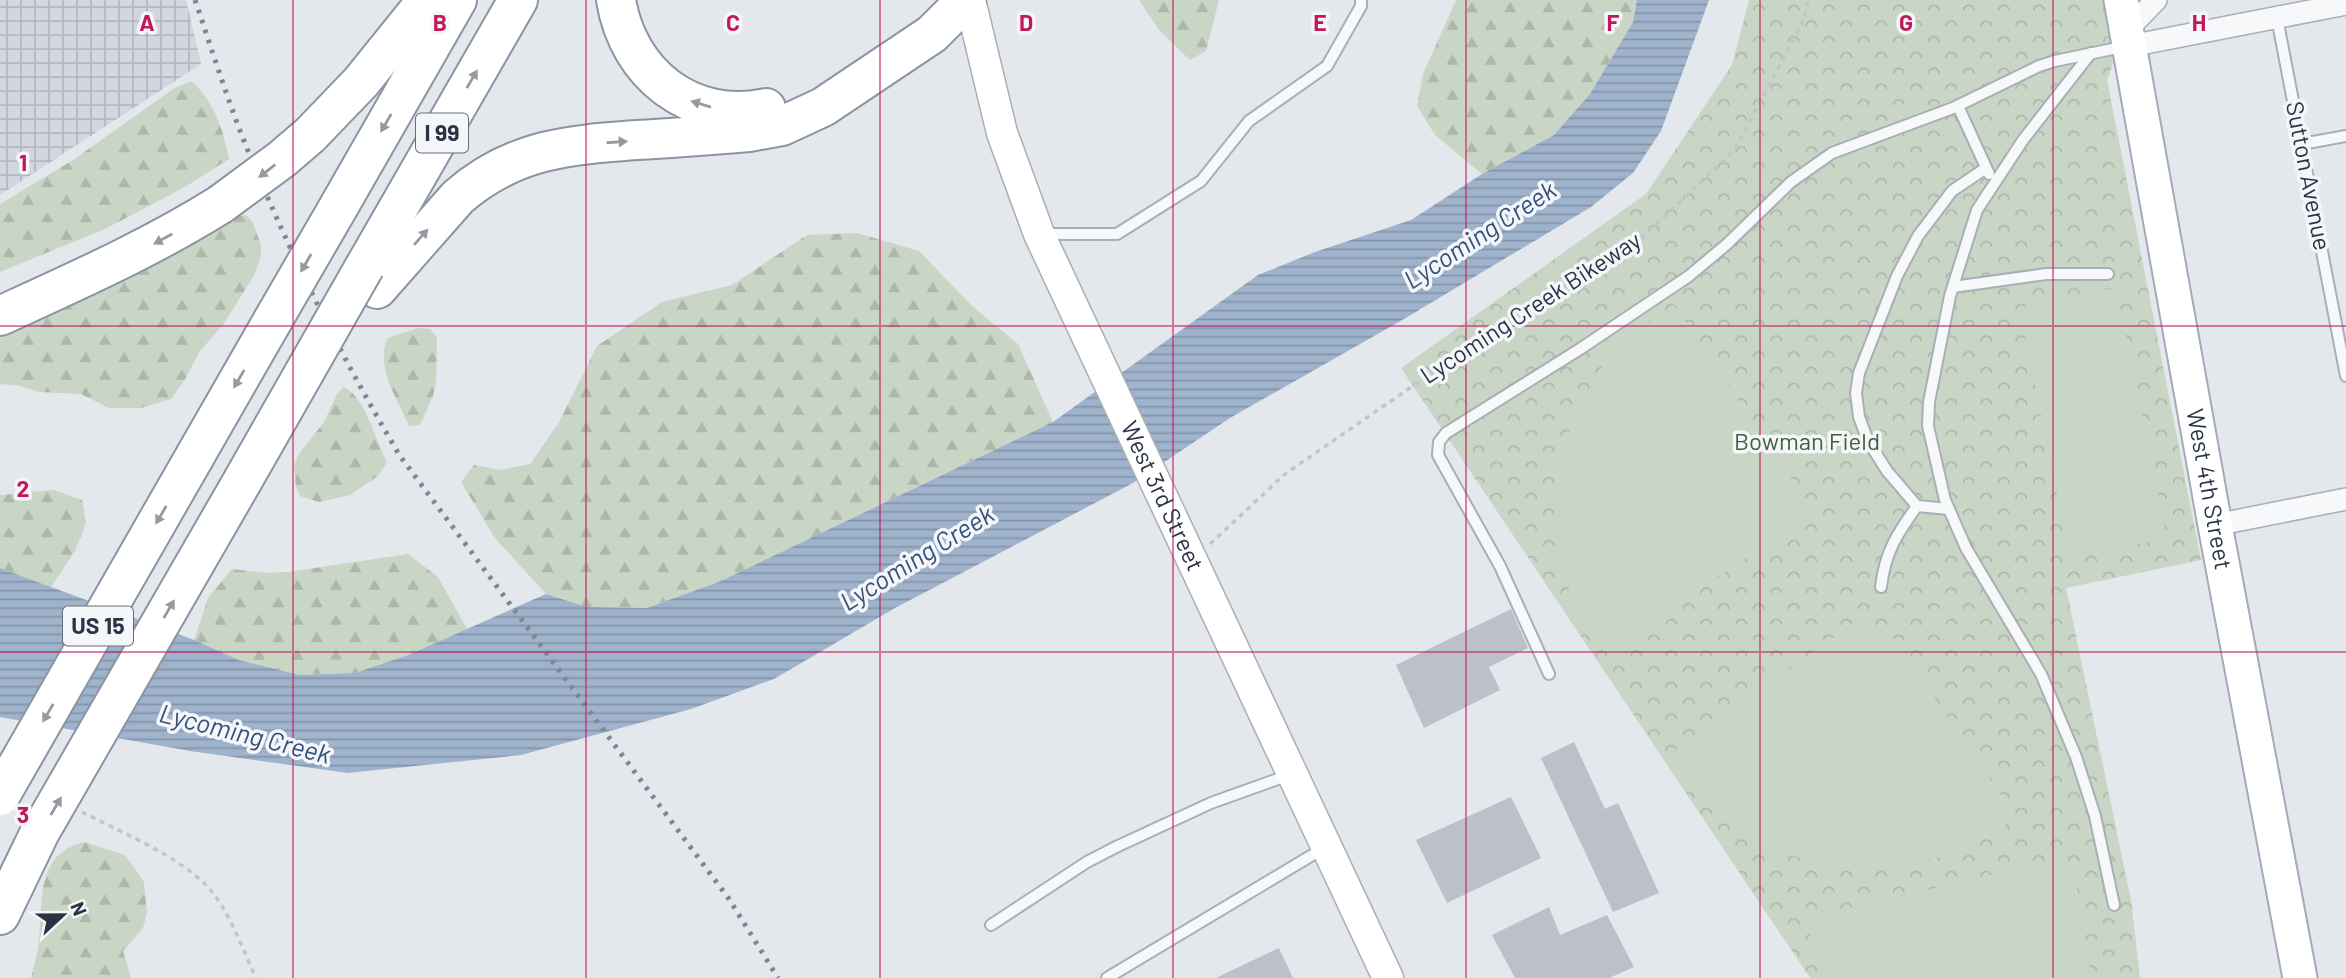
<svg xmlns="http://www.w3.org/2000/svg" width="2346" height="978" font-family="Barlow,sans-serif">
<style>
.industrial{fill:url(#industrial-grid)}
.forest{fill:url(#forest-firs)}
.park{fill:url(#park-crowns)}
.pitch{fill:#c9d6c5}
.water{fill:url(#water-rules)}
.building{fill:#bbc0ca}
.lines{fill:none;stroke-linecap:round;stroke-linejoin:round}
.service-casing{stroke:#a9aeb7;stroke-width:14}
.minor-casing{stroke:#a9aeb7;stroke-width:24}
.secondary-casing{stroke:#a9aeb7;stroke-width:33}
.primary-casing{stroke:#a3abb8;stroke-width:37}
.motorway-casing{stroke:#8b94a3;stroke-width:42}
.path{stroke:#c2c5cb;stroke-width:3.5;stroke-dasharray:5 5;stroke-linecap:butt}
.service{stroke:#f7f8fa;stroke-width:10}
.minor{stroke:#f7f8fa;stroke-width:21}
.secondary{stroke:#fff;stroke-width:30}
.primary{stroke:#fff;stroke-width:33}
.motorway{stroke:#fff;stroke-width:38}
.rail{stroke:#7d8696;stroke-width:5;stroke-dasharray:3.5 7;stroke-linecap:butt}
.motorway-bridge-casing{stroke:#8b94a3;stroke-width:42;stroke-linecap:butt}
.motorway-bridge{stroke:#fff;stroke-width:38}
.oneway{fill:#959aa2}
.grid{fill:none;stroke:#c2185b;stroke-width:2;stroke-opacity:0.55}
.labels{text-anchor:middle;stroke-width:7;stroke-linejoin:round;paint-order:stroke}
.shield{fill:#f4f6f9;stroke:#676e7b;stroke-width:2}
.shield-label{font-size:23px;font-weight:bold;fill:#2b3445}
.street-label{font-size:24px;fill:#2b3445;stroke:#f4f6f9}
.park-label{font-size:24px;fill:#3f6138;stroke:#f4f6f9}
.water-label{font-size:26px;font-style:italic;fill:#34527a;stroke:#f4f6f9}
.grid-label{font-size:23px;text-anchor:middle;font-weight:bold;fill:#c2185b;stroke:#f4f6f9;stroke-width:7;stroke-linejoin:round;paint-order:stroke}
</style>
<defs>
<pattern id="industrial-grid" width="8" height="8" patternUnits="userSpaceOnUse" patternTransform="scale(1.75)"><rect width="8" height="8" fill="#d2d6de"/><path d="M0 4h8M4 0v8" fill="none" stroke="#b4b8c0"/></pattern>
<pattern id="forest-firs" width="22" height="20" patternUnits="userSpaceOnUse" patternTransform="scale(1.75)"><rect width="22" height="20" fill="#c9d6c5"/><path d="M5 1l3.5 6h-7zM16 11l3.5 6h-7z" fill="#adb8ab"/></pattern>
<pattern id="park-crowns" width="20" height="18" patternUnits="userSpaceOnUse" patternTransform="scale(1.75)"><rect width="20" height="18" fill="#c9d6c5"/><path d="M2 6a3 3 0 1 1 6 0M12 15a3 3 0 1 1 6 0" fill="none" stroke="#adb8ab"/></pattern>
<pattern id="water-rules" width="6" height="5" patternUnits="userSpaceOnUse" patternTransform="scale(1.75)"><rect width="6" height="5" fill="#9fb4cc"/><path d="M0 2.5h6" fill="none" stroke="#8293a7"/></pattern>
</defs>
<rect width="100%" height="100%" fill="#e4e7ec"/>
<!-- industrial -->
<path class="industrial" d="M0 0H186L201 64 0 195Z"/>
<!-- forest -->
<g class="forest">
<path d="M1139 0H1219L1206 51 1190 60 1159 30Z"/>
<path d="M1456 0H1637L1633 22 1590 94 1554 135 1482 174 1435 135 1417 106 1423 74Z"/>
<path d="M191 81C214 100 224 132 229 159L185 187 105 229 0 272V204L73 160 173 89Z"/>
<path d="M246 215 253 223 261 245V256L253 277 223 325 200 351 184 381 171 399 141 408H109L81 394 39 392 20 386 0 384V338L96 293 236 217Z"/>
<path d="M857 233 919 251 972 306 1018 344 1053 422 721 581 647 608 587 607 546 594 495 538 461 482 474 465 501 470 530 464 558 424 597 346 662 302 732 285 807 235Z"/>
<path d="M418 328 430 329 437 337 436 382 433 396 420 425 409 426C398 400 374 365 388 338Z"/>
<path d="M344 387C366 398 375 440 387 462L378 476 350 495 319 502 300 496 296 487 294 465 299 454 324 422 337 394Z"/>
<path d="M54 490 82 500 86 523 75 551 51 587 0 568V495Z"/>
<path d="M408 554 438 577 467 629 408 655 355 673 300 675 239 660 194 640 208 598 232 569 267 573 288 572Z"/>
<path d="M84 842 125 855 144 882 147 913 143 928 123 951 131 978H31C34 965 38 952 39 939 44 901 34 855 84 842Z"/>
</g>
<!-- park -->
<path class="park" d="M1749 0H2136L2107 80 2201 560 2066 588 2131 900 2140 978H1810L1401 368 1646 194 1732 65Z"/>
<!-- pitch -->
<g class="pitch">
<path d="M2116 288 2167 538 2070 558 2019 308Z"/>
<path d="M1674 305 1803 496 1798 524 1604 652C1580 615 1563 584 1554 540 1553 532 1554 522 1554 514 1555 456 1582 379 1626 340 1641 327 1658 316 1674 305Z"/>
<path d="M1855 622 1888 630 2016 817C2006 824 1996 832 1985 838 1908 881 1800 878 1731 822 1707 803 1688 779 1669 755Z"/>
<path d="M2059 859 2074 870 2091 978H1829L1810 937 1811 917Z"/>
</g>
<!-- water -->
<path class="water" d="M1637 0H1709L1661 131 1633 173 1591 207 1404 319 1230 418 1133 483 895 608 774 679 691 709 521 755 348 773 190 751 0 717V568L194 640 239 660 300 675 355 673 408 655 546 594 587 607 647 608 721 581 1053 422 1258 275 1315 252 1411 220 1482 174 1554 135 1590 94 1633 22Z"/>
<!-- building -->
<g class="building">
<path d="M1511 609 1528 648 1489 667 1500 690 1424 728 1396 665Z"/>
<path d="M1574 742 1605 809 1618 803 1659 893 1613 912 1541 758Z"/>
<path d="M1511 797 1541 858 1447 903 1416 840Z"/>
<path d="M1549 907 1560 935 1607 915 1634 967 1609 978H1515L1492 935Z"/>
<path d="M1279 948 1293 978H1216Z"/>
</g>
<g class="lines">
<defs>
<g id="service">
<path d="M2277 18 2346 376"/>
<path d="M2091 53 2023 140 1977 210 1950 296 1929 402 1928 426 1945 500 1966 548 2041 674 2076 757 2095 816 2114 905"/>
<path d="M1958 106 1989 174"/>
<path d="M2302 144 2346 136"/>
<path d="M1043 234H1117L1201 181 1249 121 1327 66 1361 6V0"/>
<path d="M1953 287 2046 274H2108"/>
<path d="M1949 509 1917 506 1887 471 1868 441 1859 417 1856 393 1859 373 1897 276 1918 236 1952 191 1986 168"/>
<path d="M1881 587C1885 552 1897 534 1917 506"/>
<path d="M1549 674 1500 566 1438 455 1439 442 1446 433 1580 349 1689 276 1727 244 1791 182 1832 153 1953 108 2039 66 2055 61 2127 46"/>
<path d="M991 925 1087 862 1118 846 1211 803 1289 775"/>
<path d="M1107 978 1324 848"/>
</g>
<g id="minor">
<path d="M2127 30 2156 0"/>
<path d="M2130 46 2346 4"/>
<path d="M2215 525 2346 499"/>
</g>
<g id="secondary">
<path id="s1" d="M970 0 1002 133 1039 234 1388 978"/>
</g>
<g id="primary">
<path id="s2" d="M2121 0 2215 525 2300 978"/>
</g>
<g id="motorway">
<path d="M616 0C628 74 691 124 766 108"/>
<path d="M310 135 361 82 427 0"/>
<path d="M339 206 457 0"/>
<path d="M365 266 518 0"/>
<path d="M377 289 458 197C513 149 568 145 637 140 675 138 712 135 749 132L782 126 823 107 932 34 966 0"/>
<path d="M0 316C76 281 151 248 221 204"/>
<path d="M195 456 273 320"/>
<path d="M243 480 304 373"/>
<path d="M0 915 13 888"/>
</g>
</defs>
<!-- service casing -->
<use href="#service" class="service-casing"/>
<!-- minor casing -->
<use href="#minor" class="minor-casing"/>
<!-- secondary casing -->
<use href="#secondary" class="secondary-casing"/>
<!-- primary casing -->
<use href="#primary" class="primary-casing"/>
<!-- motorway casing -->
<use href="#motorway" class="motorway-casing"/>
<!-- path -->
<g class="path">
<path d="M1210 544 1285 474 1507 321 1639 240 1734 151 1804 19 1808 0"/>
<path d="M82 812C119 831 180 857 208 887 230 912 242 948 256 978"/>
</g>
<!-- service -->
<use href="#service" class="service"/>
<!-- minor -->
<use href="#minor" class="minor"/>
<!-- secondary -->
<use href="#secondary" class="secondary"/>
<!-- primary -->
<use href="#primary" class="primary"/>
<!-- motorway -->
<use href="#motorway" class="motorway"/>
<!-- rail -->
<path class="rail" d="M195 0C211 47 226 95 244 141 288 250 340 355 400 456L729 899 778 978"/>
<defs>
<g id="motorway-bridge">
<path d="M221 204 282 159 310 135"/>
<path d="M273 320 339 206"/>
<path d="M304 373 365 266"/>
<path d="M0 796 195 456"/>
<path d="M13 888 40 832 243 480"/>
</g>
</defs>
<!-- motorway-bridge casing -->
<use href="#motorway-bridge" class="motorway-bridge-casing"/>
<!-- motorway-bridge -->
<use href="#motorway-bridge" class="motorway-bridge"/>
</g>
<!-- one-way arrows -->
<defs><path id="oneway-solid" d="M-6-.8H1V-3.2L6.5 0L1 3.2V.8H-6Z" transform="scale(1.75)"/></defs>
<g class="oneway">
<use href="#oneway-solid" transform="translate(472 79) rotate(-60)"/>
<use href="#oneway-solid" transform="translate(701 104) rotate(-163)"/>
<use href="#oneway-solid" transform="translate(386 123) rotate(120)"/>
<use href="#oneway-solid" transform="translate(617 142) rotate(-4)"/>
<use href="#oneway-solid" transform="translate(267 171) rotate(142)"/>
<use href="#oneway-solid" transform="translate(421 237) rotate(-49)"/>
<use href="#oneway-solid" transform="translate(163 239) rotate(151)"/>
<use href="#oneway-solid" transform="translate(306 263) rotate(120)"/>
<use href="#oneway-solid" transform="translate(239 379) rotate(120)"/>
<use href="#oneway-solid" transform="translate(161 515) rotate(120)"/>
<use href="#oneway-solid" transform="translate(169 609) rotate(-60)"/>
<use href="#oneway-solid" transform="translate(48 713) rotate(120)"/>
<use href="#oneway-solid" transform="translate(56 806) rotate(-60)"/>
</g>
<!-- grid -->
<path class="grid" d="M293 0V978M586 0V978M880 0V978M1173 0V978M1466 0V978M1760 0V978M2053 0V978M0 326H2346M0 652H2346"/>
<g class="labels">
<!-- shield labels -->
<g class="shield">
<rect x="416" y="113.5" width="52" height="39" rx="5"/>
<rect x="63" y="606.5" width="70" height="39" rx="5"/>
</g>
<g class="shield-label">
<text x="442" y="141">I 99</text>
<text x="98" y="634">US 15</text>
</g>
<!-- street labels -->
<g class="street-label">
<text transform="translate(2308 176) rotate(79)" y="8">Sutton Avenue</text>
<text transform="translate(1531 308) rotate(-33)" y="8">Lycoming Creek Bikeway</text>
<text dy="8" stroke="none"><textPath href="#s2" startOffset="497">West 4th Street</textPath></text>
<text dy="8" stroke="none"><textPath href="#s1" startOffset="534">West 3rd Street</textPath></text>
</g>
<!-- park labels -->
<g class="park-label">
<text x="1807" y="450">Bowman Field</text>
</g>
<!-- water labels -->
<g class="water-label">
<text transform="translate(1480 235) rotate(-33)" y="9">Lycoming Creek</text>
<text transform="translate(917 558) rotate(-32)" y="9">Lycoming Creek</text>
<text transform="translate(245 734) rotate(14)" y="9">Lycoming Creek</text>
</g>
</g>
<g class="grid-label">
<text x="147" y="31">A</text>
<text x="440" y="31">B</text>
<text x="733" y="31">C</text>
<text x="1026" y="31">D</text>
<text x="1320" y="31">E</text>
<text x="1613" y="31">F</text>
<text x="1906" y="31">G</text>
<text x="2199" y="31">H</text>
<text x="23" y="171">1</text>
<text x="23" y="497">2</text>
<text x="23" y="823">3</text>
</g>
<!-- north arrow -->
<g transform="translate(63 915) rotate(68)" stroke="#f4f6f9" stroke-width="5" paint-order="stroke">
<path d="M0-5L12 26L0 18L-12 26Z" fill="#2b3445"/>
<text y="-10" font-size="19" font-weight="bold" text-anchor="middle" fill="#2b3445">N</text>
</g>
</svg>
